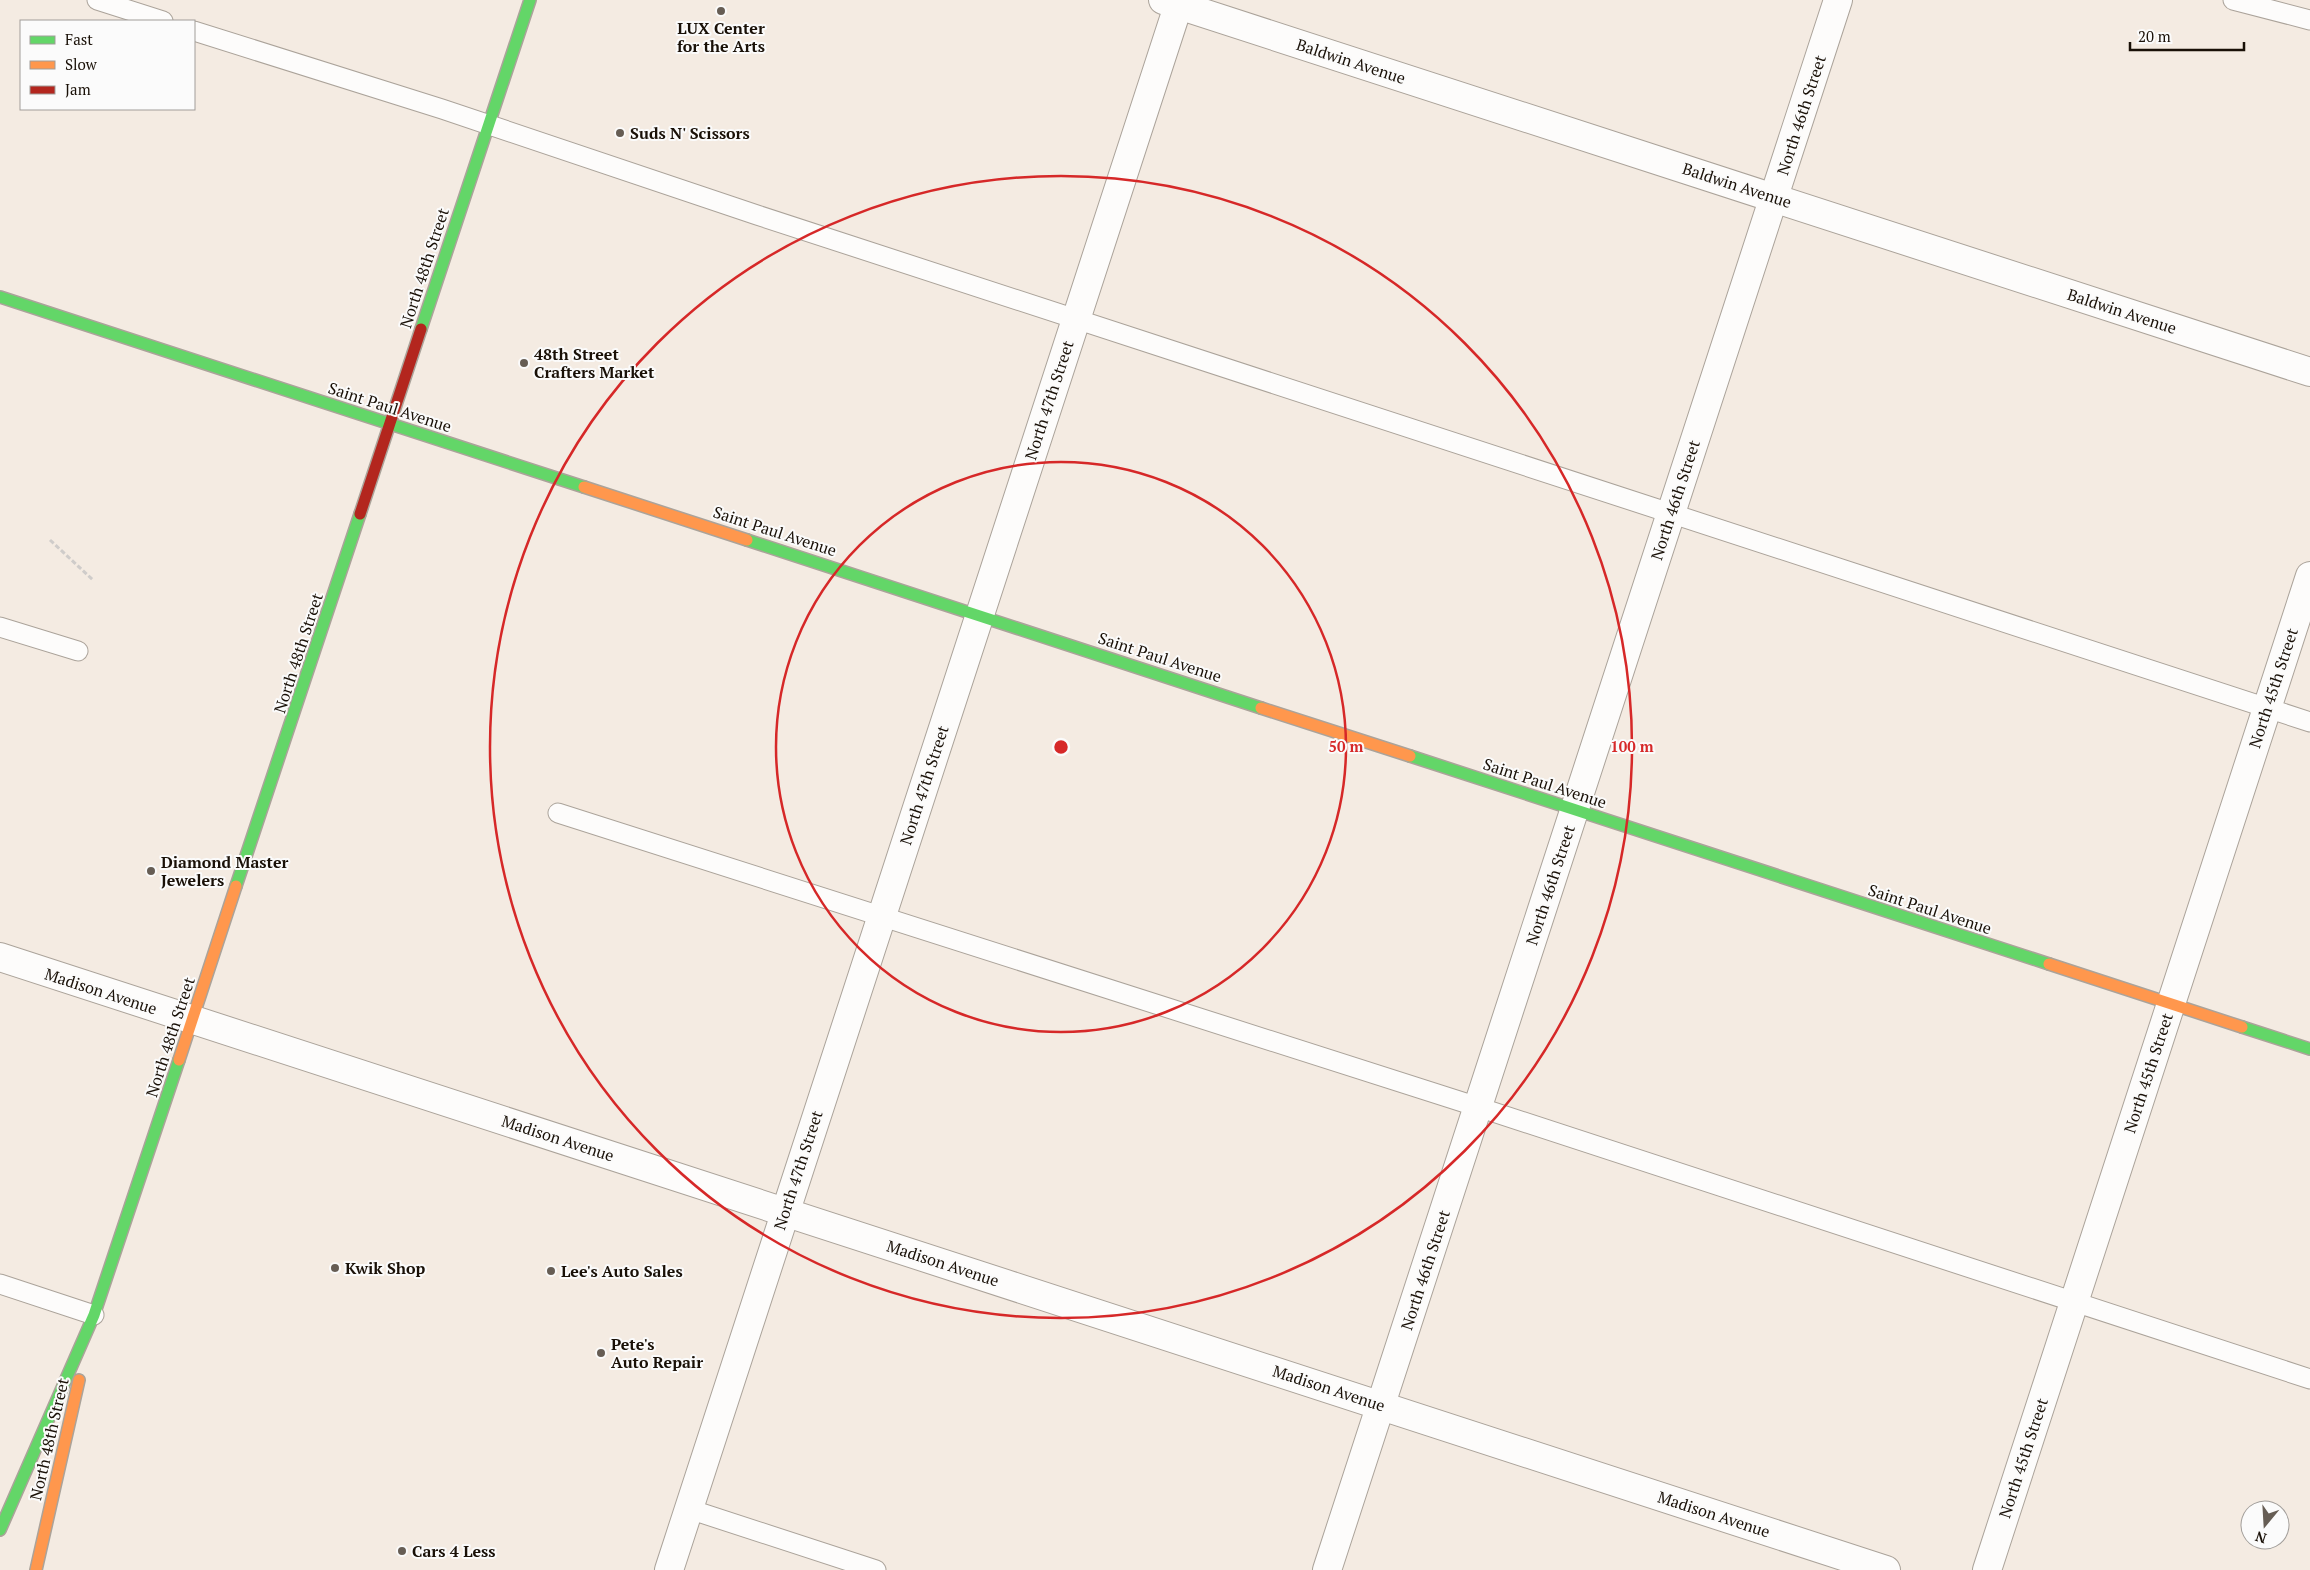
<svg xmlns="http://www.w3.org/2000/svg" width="2310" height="1570" font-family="'PT Serif',serif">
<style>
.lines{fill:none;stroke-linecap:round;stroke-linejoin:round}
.lane-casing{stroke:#aba39a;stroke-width:21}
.street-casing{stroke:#aba39a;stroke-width:30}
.fast-casing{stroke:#aba39a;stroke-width:14}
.slow-casing{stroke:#aba39a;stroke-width:14}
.jam-casing{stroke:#aba39a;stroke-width:14}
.path{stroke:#cfccca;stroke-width:3;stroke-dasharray:5 2.5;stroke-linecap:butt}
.lane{stroke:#fdfcfb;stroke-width:19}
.street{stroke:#fdfcfb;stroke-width:28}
.fast{stroke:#63d668;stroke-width:11}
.slow{stroke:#ff974d;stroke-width:11}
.jam{stroke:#b3261e;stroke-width:11}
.ring{fill:none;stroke:#d62828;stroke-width:2.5}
.poi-dot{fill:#665d54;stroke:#fbfbfb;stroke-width:2}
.labels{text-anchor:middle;stroke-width:4;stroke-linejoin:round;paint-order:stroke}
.poi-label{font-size:16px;font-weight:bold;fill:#191007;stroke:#fbfbfb;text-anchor:start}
.street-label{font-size:16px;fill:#191007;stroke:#fbfbfb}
.centre{fill:#d62828;stroke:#fbfbfb;stroke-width:2.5}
.ring-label{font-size:15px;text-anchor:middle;font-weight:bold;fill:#d62828;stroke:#fbfbfb;stroke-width:4;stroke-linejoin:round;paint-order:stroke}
</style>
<rect width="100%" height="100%" fill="#f4ebe2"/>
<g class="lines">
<defs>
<g id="lane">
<path d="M97 0 163 21"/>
<path d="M2233 0 2310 20"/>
<path d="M194 31 442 109 757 215 2310 722"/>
<path d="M0 627 78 651"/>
<path d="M558 813 1478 1107 2310 1379"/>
<path d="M0 1284 94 1315"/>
<path d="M689 1509 876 1570"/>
</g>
<g id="street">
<path d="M1163 0 2310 372"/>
<path d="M0 957 1886 1570"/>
<path d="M669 1570 1180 0"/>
<path d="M1327 1570 1838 0"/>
<path d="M1987 1570 2310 576"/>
</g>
<g id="fast">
<path d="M0 297 584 487"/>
<path d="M421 329 530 0"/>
<path d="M747 540 1261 708"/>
<path d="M1410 756 2049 964"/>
<path d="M236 886 360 514"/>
<path d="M2242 1027 2310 1049"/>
<path d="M0 1530 94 1315 179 1060"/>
</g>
<g id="slow">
<path d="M584 487 747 540"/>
<path d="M1261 708 1410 756"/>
<path d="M2049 964 2242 1027"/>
<path d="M179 1060 236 886"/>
<path d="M36 1570 79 1380"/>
</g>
<path id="jam" d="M360 514 421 329"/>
</defs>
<!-- lane casing -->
<use href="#lane" class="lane-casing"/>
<!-- street casing -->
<use href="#street" class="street-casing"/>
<!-- fast casing -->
<use href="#fast" class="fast-casing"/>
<!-- slow casing -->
<use href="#slow" class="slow-casing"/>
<!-- jam casing -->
<use href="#jam" class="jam-casing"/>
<!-- path -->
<path class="path" d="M50 540 93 580"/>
<!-- lane -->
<use href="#lane" class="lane"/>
<!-- street -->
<use href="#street" class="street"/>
<!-- fast -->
<use href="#fast" class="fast"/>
<!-- slow -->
<use href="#slow" class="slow"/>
<!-- jam -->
<use href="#jam" class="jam"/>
</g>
<!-- distance rings -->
<g class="ring">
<circle cx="1061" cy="747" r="285"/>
<circle cx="1061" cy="747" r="571"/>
</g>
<!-- markers -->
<g class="poi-dot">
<circle cx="721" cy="11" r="5"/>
<circle cx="620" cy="133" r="5"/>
<circle cx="524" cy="363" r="5"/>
<circle cx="151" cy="871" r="5"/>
<circle cx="335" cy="1268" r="5"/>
<circle cx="551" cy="1271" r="5"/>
<circle cx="601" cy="1353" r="5"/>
<circle cx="402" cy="1551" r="5"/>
</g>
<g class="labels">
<!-- poi labels -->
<g class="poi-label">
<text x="721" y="34" text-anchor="middle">LUX Center<tspan x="721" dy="18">for the Arts</tspan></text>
<text x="630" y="139">Suds N' Scissors</text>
<text x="534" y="360">48th Street<tspan x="534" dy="18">Crafters Market</tspan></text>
<text x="161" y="868">Diamond Master<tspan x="161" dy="18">Jewelers</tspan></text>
<text x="345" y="1274">Kwik Shop</text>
<text x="561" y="1277">Lee's Auto Sales</text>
<text x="611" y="1350">Pete's<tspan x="611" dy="18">Auto Repair</tspan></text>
<text x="412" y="1557">Cars 4 Less</text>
</g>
<!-- street labels -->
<g class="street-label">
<text transform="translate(1351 61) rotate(18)" y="6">Baldwin Avenue</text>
<text transform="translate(1801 115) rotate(-72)" y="6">North 46th Street</text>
<text transform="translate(1737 185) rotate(18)" y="6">Baldwin Avenue</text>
<text transform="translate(424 268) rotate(-72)" y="6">North 48th Street</text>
<text transform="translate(2122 311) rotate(18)" y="6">Baldwin Avenue</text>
<text transform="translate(1049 400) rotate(-72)" y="6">North 47th Street</text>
<text transform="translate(390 407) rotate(18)" y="6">Saint Paul Avenue</text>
<text transform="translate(1675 500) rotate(-72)" y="6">North 46th Street</text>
<text transform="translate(775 531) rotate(18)" y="6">Saint Paul Avenue</text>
<text transform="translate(298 653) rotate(-72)" y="6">North 48th Street</text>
<text transform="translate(1160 657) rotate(18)" y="6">Saint Paul Avenue</text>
<text transform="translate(2273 688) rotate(-72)" y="6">North 45th Street</text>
<text transform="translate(1545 783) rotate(18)" y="6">Saint Paul Avenue</text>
<text transform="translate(924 785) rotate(-72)" y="6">North 47th Street</text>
<text transform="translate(1550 885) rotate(-72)" y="6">North 46th Street</text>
<text transform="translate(1930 909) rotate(18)" y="6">Saint Paul Avenue</text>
<text transform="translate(101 991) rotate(18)" y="6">Madison Avenue</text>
<text transform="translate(170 1037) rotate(-72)" y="6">North 48th Street</text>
<text transform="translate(2148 1073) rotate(-72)" y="6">North 45th Street</text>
<text transform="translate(558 1138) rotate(18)" y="6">Madison Avenue</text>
<text transform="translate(798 1170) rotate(-72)" y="6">North 47th Street</text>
<text transform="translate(943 1263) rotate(18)" y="6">Madison Avenue</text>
<text transform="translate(1425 1270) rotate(-72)" y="6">North 46th Street</text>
<text transform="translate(1329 1388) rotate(18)" y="6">Madison Avenue</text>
<text transform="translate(49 1439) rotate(-77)" y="6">North 48th Street</text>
<text transform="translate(2023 1458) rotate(-72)" y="6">North 45th Street</text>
<text transform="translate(1714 1514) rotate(18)" y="6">Madison Avenue</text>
</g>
</g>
<circle cx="1061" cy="747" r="8" class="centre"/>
<g class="ring-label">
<text x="1346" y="752">50 m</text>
<text x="1632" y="752">100 m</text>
</g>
<!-- legend -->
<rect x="20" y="20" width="175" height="90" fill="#fbfbfb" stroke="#a19d99"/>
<rect x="30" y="36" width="25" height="8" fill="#63d668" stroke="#a19d99"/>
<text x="65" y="45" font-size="15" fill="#191007">Fast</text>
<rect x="30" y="61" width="25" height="8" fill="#ff974d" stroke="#a19d99"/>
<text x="65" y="70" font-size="15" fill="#191007">Slow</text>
<rect x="30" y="86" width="25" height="8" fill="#b3261e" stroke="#a19d99"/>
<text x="65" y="95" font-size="15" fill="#191007">Jam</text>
<!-- north arrow -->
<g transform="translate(2265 1525) rotate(198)"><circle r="24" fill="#fbfbfb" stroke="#a19d99"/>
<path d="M0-4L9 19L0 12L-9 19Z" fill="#665d54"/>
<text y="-8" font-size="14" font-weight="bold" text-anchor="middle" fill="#191007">N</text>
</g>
<!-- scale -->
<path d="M2130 42v8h114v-8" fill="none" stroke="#191007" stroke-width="2.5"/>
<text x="2138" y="42" font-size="15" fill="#191007" stroke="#fbfbfb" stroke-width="4" paint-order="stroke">20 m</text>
</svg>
